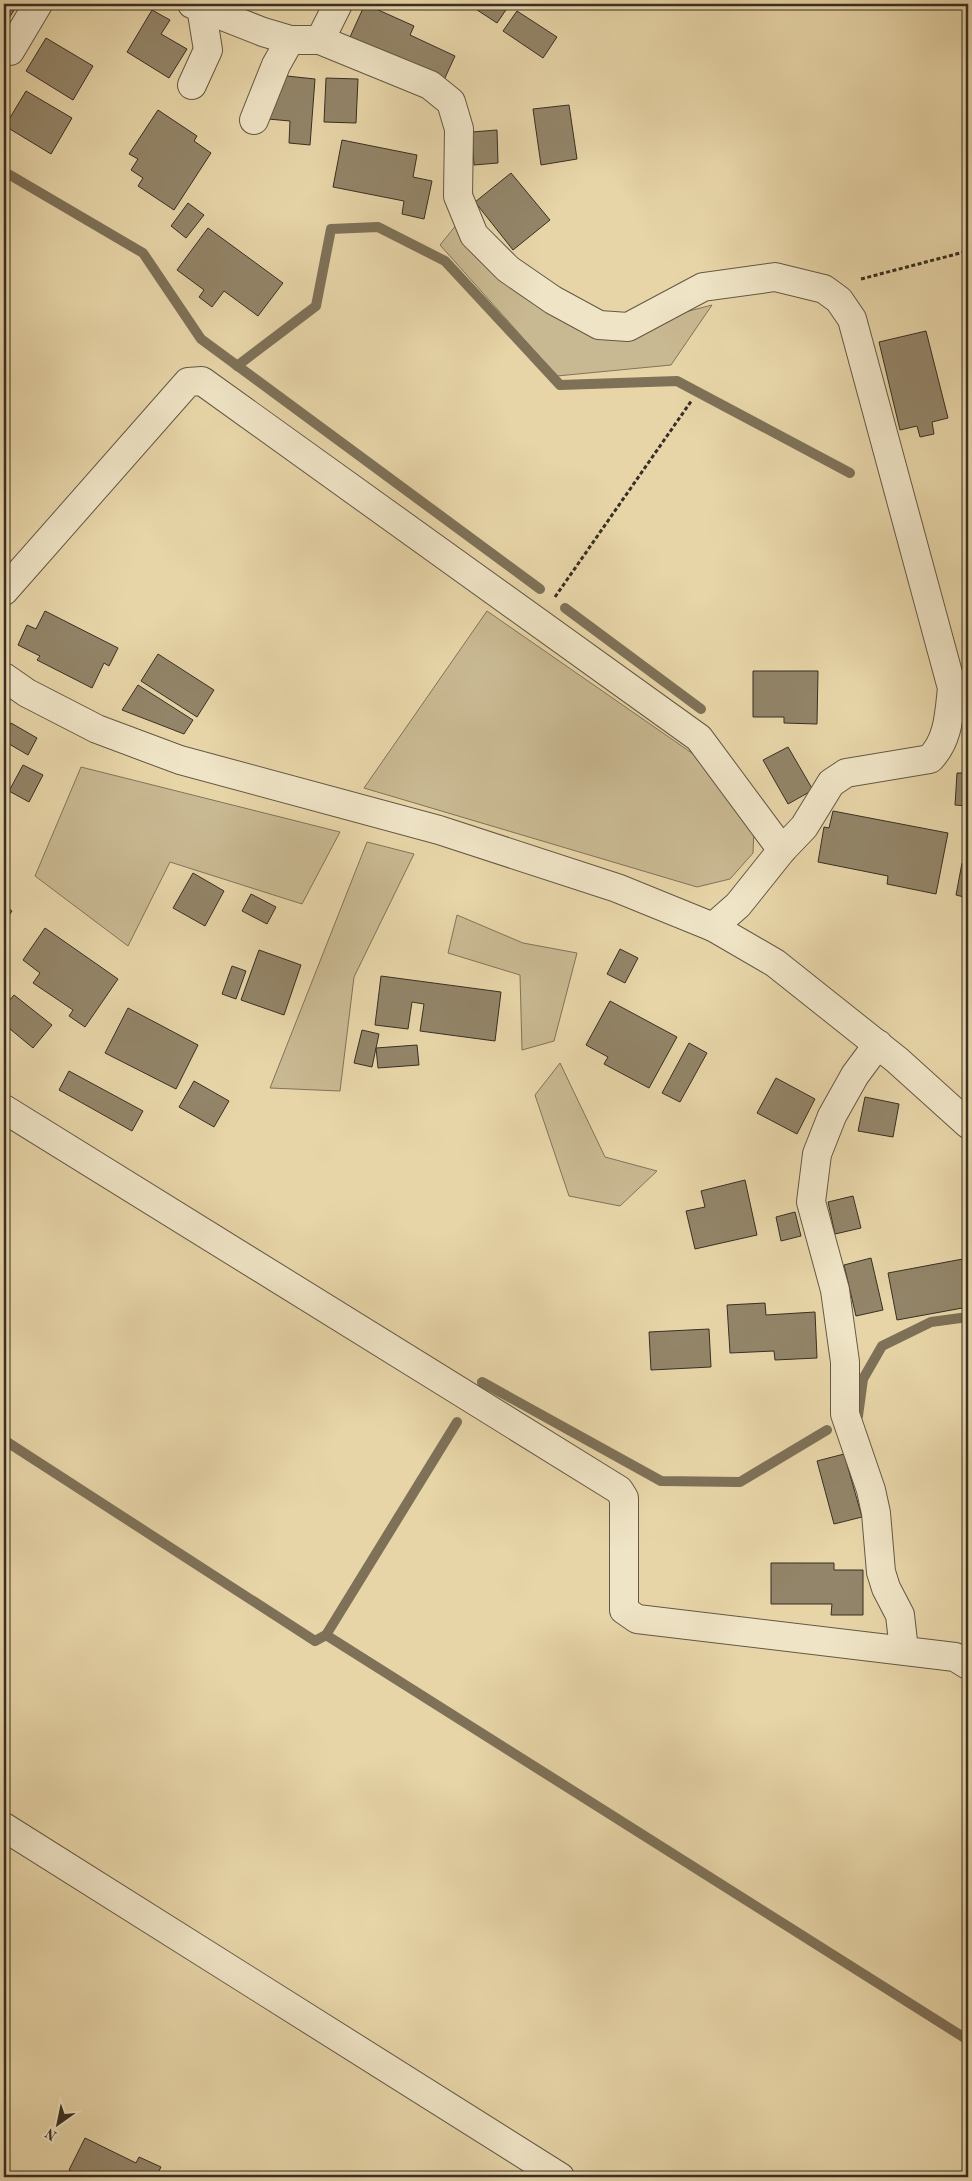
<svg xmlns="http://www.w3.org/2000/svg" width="972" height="2181" font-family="'Old Standard TT',serif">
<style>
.green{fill:#c9b992;stroke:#80745b}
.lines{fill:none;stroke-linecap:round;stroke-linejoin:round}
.stream{stroke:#7e7158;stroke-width:10}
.building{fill:#938569;stroke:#382f24}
.minor-casing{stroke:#645845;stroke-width:30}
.path{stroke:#382f24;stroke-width:3;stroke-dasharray:4 2.5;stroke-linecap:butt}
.minor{stroke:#efe4c6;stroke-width:28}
</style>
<rect width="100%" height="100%" fill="#e7d5a8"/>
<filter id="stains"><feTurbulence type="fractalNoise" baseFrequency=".004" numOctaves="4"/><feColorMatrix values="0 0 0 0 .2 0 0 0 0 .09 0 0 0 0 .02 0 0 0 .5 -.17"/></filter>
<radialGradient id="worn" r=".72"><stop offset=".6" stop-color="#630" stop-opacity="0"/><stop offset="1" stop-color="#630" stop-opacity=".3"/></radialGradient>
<!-- green -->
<g class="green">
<path d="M457 224 594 336 712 305 671 365 557 376 440 245Z"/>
<path d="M487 611 699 758 754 828 753 853 730 879 697 887 364 788Z"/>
<path d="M81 767 340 832 302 904 170 862 128 946 35 876Z"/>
<path d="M367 842 414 854 354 977 340 1091 270 1088Z"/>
<path d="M457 915 523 943 577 953 554 1041 522 1050 520 975 448 953Z"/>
<path d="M560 1063 605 1157 657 1171 620 1206 569 1196 535 1095Z"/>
</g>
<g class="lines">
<!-- stream -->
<g class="stream">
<path d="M4 174 10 175 143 253 201 339 540 589"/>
<path d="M237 366 316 306 331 229 378 227 445 261 560 385 677 381 850 473"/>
<path d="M565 608 701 709"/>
<path d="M482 1382 661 1481 740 1482 827 1430"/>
<path d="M858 1416 863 1379 882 1346 931 1322 968 1317"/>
<path d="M4 1440 315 1641 326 1635 968 2040"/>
<path d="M326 1635 457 1422"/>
</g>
</g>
<!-- building -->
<g class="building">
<path d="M4 4H18L4 26Z"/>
<path d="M365 4 414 26 410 35 455 56 444 80 350 37Z"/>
<path d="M468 4H510L497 23Z"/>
<path d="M152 10 170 20 161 34 187 49 169 78 127 52Z"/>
<path d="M517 11 557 37 543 58 503 31Z"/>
<path d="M46 38 93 66 73 100 26 71Z"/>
<path d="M287 76 315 79 310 145 289 143 290 121 268 119Z"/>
<path d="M326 78 358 79 356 123 324 122Z"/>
<path d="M26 91 72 118 51 154 5 126Z"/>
<path d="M569 105 577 159 541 165 533 109Z"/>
<path d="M158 110 197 136 194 141 211 153 174 210 138 186 143 178 131 170 138 159 129 154Z"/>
<path d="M497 130 498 163 474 165 472 132Z"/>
<path d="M342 140 417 155 413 177 432 181 424 219 402 214 404 201 333 187Z"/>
<path d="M511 173 550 220 513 250 475 202Z"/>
<path d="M188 203 204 215 186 238 171 226Z"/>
<path d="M208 228 283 283 258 316 224 291 212 307 199 297 204 290 177 270Z"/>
<path d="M926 331 948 418 932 422 934 434 920 437 917 426 900 430 879 342Z"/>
<path d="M45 611 118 648 109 666 104 663 92 688 37 660 40 656 18 645 27 625 36 629Z"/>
<path d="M158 654 214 690 197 717 141 681Z"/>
<path d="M968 666V707L959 668Z"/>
<path d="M753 671H818L817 724 784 723V717H753Z"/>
<path d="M138 685 193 720 184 734 122 710Z"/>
<path d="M11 723 37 738 28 755 4 741V735Z"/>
<path d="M788 747 813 790 788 804 763 760Z"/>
<path d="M23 765 43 775 29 802 9 791Z"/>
<path d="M957 773H968V806L955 805Z"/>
<path d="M833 811 948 833 936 894 887 884 888 876 818 862 824 827 829 828Z"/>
<path d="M962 863 968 865V898L956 895Z"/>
<path d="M193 873 224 891 205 926 173 908Z"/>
<path d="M251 894 276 907 267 924 242 911Z"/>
<path d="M4 906 12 911 4 923Z"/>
<path d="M45 928 118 979 85 1027 69 1016 73 1010 33 983 40 973 23 960Z"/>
<path d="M620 949 638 958 625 983 607 974Z"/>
<path d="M259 950 301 965 284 1015 241 1000Z"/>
<path d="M232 966 246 971 236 999 222 994Z"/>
<path d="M381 976 501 992 495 1041 420 1031 424 1004 412 1002 408 1029 375 1025Z"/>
<path d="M14 995 52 1025 33 1048 4 1024V1007Z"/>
<path d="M610 1001 677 1037 649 1088 604 1064 608 1057 586 1045Z"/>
<path d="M128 1008 198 1045 176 1089 105 1053Z"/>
<path d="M362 1030 379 1034 372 1067 354 1063Z"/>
<path d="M689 1043 707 1053 680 1102 662 1093Z"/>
<path d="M417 1045 419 1065 378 1068 376 1048Z"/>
<path d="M69 1071 143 1111 132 1131 59 1090Z"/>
<path d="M776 1078 815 1099 797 1134 757 1113Z"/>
<path d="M194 1081 229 1101 214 1127 179 1107Z"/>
<path d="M865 1097 899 1104 893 1137 858 1131Z"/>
<path d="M745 1180 757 1235 695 1249 686 1211 705 1207 701 1191Z"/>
<path d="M853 1196 861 1228 835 1234 828 1202Z"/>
<path d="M795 1212 801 1236 781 1241 776 1217Z"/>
<path d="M871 1258 883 1310 856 1316 844 1265Z"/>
<path d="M968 1258V1307L897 1320 888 1273Z"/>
<path d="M765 1303 766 1315 815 1312 817 1358 775 1360 774 1351 730 1353 727 1305Z"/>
<path d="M709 1329 711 1367 651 1370 649 1332Z"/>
<path d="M844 1454 862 1517 834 1524 817 1461Z"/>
<path d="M771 1563H834V1570H863V1615H831L832 1604H771Z"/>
<path d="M85 2138 136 2163 139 2157 161 2167 156 2177H84L69 2170Z"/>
</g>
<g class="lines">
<defs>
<g id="minor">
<path d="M192 4 263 32 290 40H320L430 85 451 102 459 129 458 196 474 235 508 269 553 300 599 325 628 327 703 287 775 277 824 289 839 300 852 319 952 688C949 714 949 739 930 759L846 773 831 783 804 827 782 850 738 905 713 927"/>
<path d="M320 40 338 4"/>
<path d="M10 51 38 4"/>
<path d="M192 85 208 50 201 7"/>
<path d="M254 120 276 65 290 40"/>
<path d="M4 591 188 382 202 381 699 738 782 850"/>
<path d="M4 677 27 693 97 729 180 760 439 830 617 888 713 927 775 963 897 1060 968 1124"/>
<path d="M878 1044 855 1075 832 1116 817 1154 811 1202 835 1290 845 1362V1414L871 1490 876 1513 881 1572 886 1588 900 1615 904 1650"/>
<path d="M4 1109 619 1490 624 1498V1610L637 1619 955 1657 968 1665"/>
<path d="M4 1827 560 2177"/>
</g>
</defs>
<!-- minor casing -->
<use href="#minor" class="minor-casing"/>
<!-- path -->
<g class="path">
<path d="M861 279 968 251"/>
<path d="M555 597 692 400"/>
</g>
<!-- minor -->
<use href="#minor" class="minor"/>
</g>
<!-- margin -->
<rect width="972" height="2181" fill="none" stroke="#e7d5a8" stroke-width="20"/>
<rect x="5" y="5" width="962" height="2171" fill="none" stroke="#382f24" stroke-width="2.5"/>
<rect x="10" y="10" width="952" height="2161" fill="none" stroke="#382f24"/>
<!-- north arrow -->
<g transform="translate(58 2124) rotate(213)" stroke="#efe4c6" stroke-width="4" paint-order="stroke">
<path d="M0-4L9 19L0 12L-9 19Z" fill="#382f24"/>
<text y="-8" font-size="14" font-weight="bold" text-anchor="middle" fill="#382f24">N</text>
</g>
<rect width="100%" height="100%" filter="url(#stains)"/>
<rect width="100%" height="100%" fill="url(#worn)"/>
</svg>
